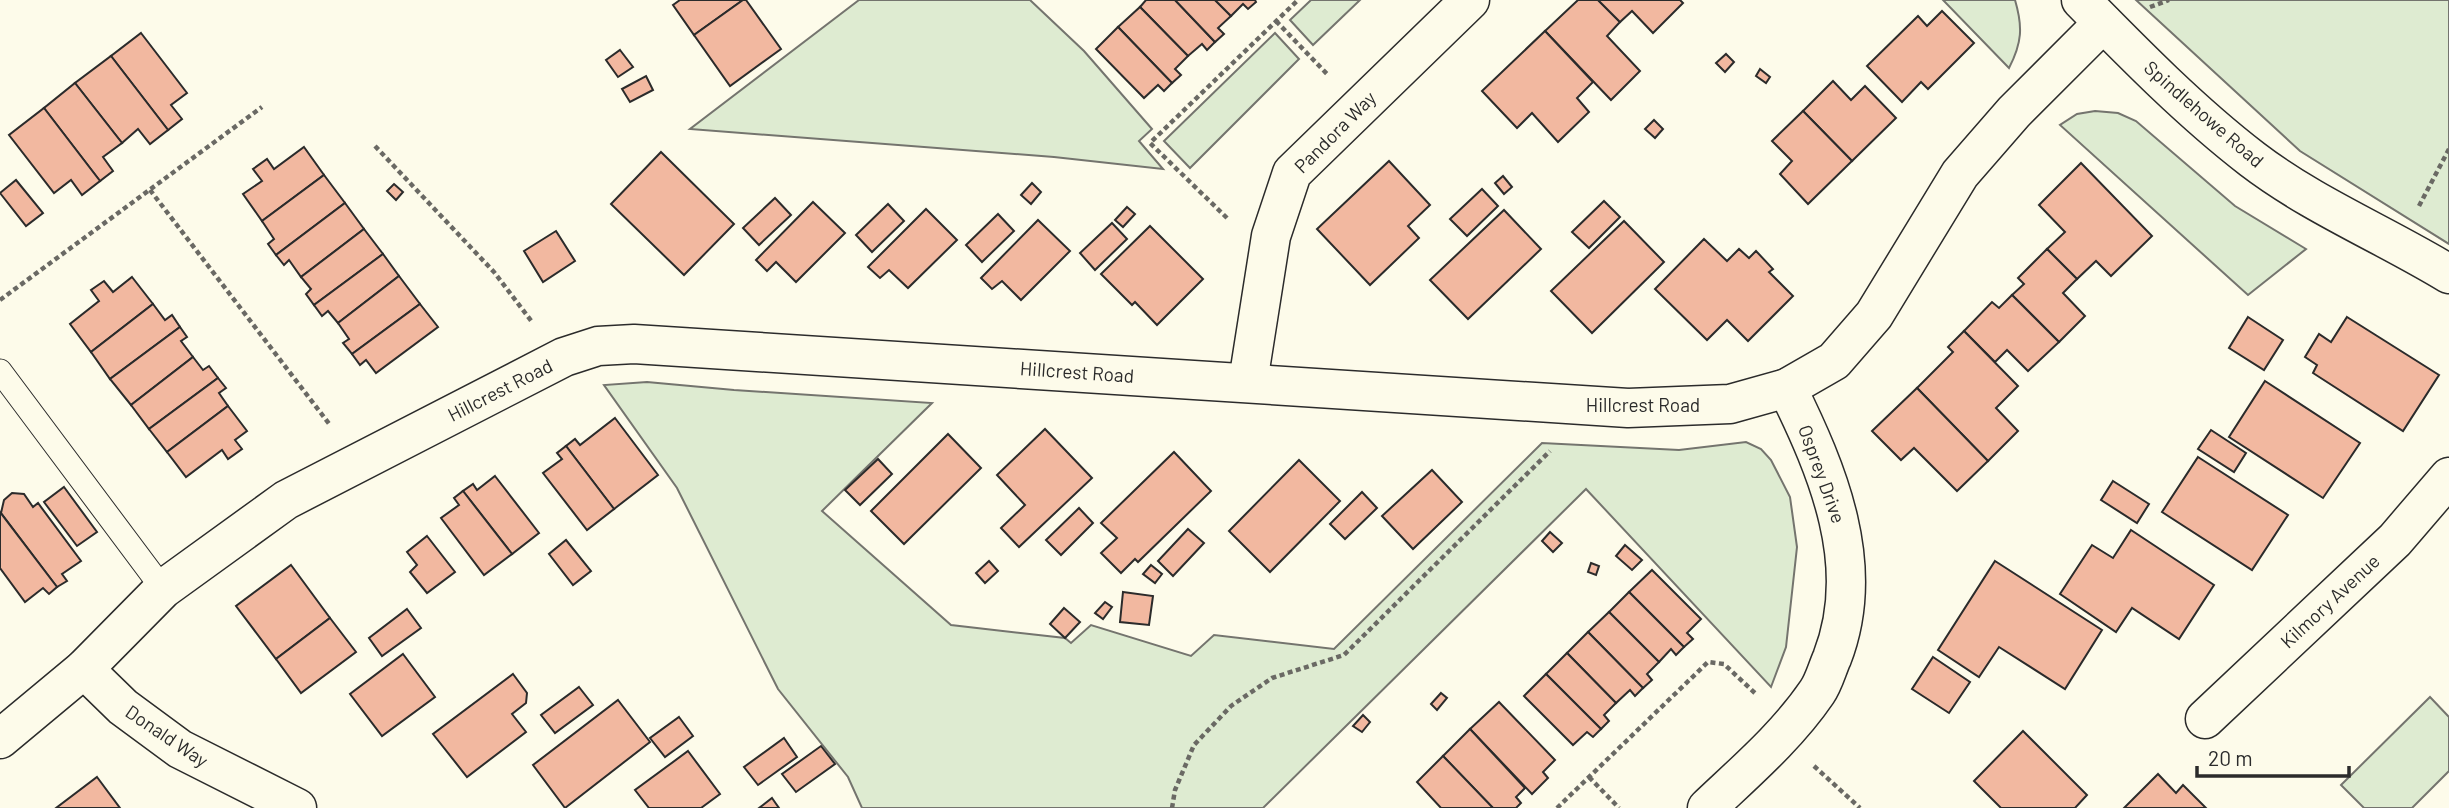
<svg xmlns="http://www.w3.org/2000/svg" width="2449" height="808" font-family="Barlow,sans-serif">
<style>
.green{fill:#deebd1;stroke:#74746e;stroke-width:2}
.building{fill:#f2b8a0;stroke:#2b2b2b;stroke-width:2}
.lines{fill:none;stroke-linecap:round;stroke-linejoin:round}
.lane-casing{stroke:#2b2b2b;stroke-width:25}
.street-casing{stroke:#2b2b2b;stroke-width:41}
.secondary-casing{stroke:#2b2b2b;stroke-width:41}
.path{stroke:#6a6964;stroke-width:4.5;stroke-dasharray:5 3.5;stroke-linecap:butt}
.lane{stroke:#fdfbea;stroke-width:23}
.street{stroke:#fdfbea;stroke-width:38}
.secondary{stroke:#fdfbea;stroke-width:38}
.labels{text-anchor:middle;stroke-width:5;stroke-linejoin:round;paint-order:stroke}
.street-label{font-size:19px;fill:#2b2b2b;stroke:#fdfbea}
</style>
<rect width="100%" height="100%" fill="#fdfbea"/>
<!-- green -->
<g class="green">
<path d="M859 0H1030L1084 51 1152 129 1139 141 1163 169 1054 157 690 129Z"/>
<path d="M1311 0H1360L1313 45 1290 20Z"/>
<path d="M1943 0H2015C2023 27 2022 43 2009 68Z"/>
<path d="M2136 0H2449V244L2300 151Z"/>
<path d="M1275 33 1299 59 1190 168 1164 141Z"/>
<path d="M2095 111 2118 113 2136 121 2235 206 2306 249 2248 295 2060 125 2077 114Z"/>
<path d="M647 382 734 390 932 403 822 511 951 625 1065 638 1071 643 1091 625 1191 656 1214 635 1334 649 1542 443 1679 450 1746 442 1761 449 1771 460 1790 497 1797 547 1786 647 1771 687 1586 489 1263 808H862L848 777 778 689 677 488 604 385Z"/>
<path d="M2430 697 2449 717V771L2412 808H2364L2341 785Z"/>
</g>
<!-- building -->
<g class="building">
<path d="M680 0H743L694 35 673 5Z"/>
<path d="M743 0H746L781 49 730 86 694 35Z"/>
<path d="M1146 0H1175L1215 42 1207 50 1202 44 1188 56 1140 7Z"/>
<path d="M1175 0H1215L1231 16 1218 28 1224 34 1215 42Z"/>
<path d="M1215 0H1255L1256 2 1248 9 1243 4 1231 16Z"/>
<path d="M1578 0H1598L1620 22 1607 36 1640 71 1611 100 1545 31Z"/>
<path d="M1598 0H1680L1683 3 1653 33 1632 11 1620 22Z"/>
<path d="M1140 7 1188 56 1175 69 1181 75 1172 83 1118 27Z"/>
<path d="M1942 11 1974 43 1928 89 1921 82 1902 102 1867 66 1918 16 1927 26Z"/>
<path d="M1118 27 1172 83 1164 91 1158 85 1144 98 1096 49Z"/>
<path d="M1545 31 1593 82 1577 98 1589 112 1558 142 1532 113 1517 128 1482 91Z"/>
<path d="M141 33 187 93 171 105 182 119 168 130 111 56Z"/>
<path d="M620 50 633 67 618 77 606 60Z"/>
<path d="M1726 54 1734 62 1725 72 1716 63Z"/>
<path d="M111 56 168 130 150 144 138 129 122 143 75 83Z"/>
<path d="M1760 69 1770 77 1766 83 1756 76Z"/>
<path d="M646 76 653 90 630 102 622 89Z"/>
<path d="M1833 81 1851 100 1865 86 1896 118 1852 161 1803 111Z"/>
<path d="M75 83 122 143 103 157 113 171 100 181 44 108Z"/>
<path d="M44 108 100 181 82 195 71 180 54 193 9 135Z"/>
<path d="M1803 111 1852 161 1808 204 1780 174 1792 161 1772 141Z"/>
<path d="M1654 120 1663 129 1655 138 1645 129Z"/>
<path d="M304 147 324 175 262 221 243 194 262 181 253 169 267 159 274 169Z"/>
<path d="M661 152 734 224 684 275 611 204Z"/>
<path d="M1389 161 1430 205 1408 226 1419 238 1370 285 1317 229Z"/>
<path d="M2081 163 2152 236 2111 276 2096 261 2077 279 2047 249 2065 232 2039 205Z"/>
<path d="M324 175 345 203 276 255 268 244 274 239 262 221Z"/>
<path d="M1503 176 1512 187 1504 194 1495 183Z"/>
<path d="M16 180 43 213 26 226 0 193Z"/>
<path d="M1032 183 1041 192 1031 204 1021 195Z"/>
<path d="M394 184 403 192 396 200 387 191Z"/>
<path d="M1482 189 1498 206 1467 236 1450 219Z"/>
<path d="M775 198 791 215 759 245 743 228Z"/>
<path d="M1604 201 1620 217 1589 248 1572 232Z"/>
<path d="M813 202 845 233 796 282 776 262 767 271 756 260Z"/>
<path d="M345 203 364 229 301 277 289 260 284 265 276 255Z"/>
<path d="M888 204 904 221 872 252 856 235Z"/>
<path d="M1127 207 1135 214 1123 227 1115 220Z"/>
<path d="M926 209 957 240 908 288 889 270 880 278 868 267Z"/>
<path d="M1504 210 1541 249 1468 319 1430 280Z"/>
<path d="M998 214 1014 231 982 262 966 245Z"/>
<path d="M1038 220 1070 251 1021 300 1002 281 992 289 981 278Z"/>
<path d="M1624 221 1664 262 1592 333 1551 291Z"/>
<path d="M1112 223 1127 239 1095 270 1080 253Z"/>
<path d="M1150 226 1203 279 1157 325 1135 302 1132 305 1101 274Z"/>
<path d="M364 229 383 254 314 305 306 294 311 289 301 277Z"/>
<path d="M556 231 575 261 543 282 524 251Z"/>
<path d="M1704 239 1727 261 1739 249 1749 258 1756 251 1773 269 1769 272 1793 296 1748 341 1727 320 1707 340 1655 289Z"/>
<path d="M2047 249 2077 279 2063 293 2085 316 2059 342 2012 295 2024 284 2018 278Z"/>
<path d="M383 254 399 276 338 323 328 311 322 316 314 305Z"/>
<path d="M399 276 420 304 352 354 343 343 349 339 338 323Z"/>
<path d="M132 277 153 304 91 352 70 324 99 301 91 290 104 281 113 292Z"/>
<path d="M2012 295 2059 342 2028 371 2007 350 1995 362 1964 331 1992 302 1999 308Z"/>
<path d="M153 304 165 320 172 315 180 327 110 379 91 352Z"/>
<path d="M420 304 438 327 376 373 366 360 360 365 352 354Z"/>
<path d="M2248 317 2283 340 2264 370 2229 348Z"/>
<path d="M2347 317 2439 375 2403 431 2313 373 2317 365 2305 357 2319 334 2331 342Z"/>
<path d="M180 327 187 337 181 341 193 357 131 405 110 379Z"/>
<path d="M1964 331 2018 386 1996 408 2018 431 1988 461 1917 388 1953 352 1948 347Z"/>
<path d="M193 357 203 370 209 366 218 378 149 429 131 405Z"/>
<path d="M218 378 226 388 219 393 228 406 167 452 149 429Z"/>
<path d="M2265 381 2360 443 2323 498 2229 437Z"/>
<path d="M1917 388 1988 461 1957 491 1914 448 1901 460 1872 431Z"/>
<path d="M228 406 247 431 235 440 242 449 228 459 222 450 186 477 167 452Z"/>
<path d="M615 418 658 475 614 509 566 446 575 439 580 445Z"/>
<path d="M1045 429 1092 478 1019 547 1001 528 1025 505 997 475Z"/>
<path d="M2211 430 2246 453 2234 472 2198 449Z"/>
<path d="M948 434 981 468 904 544 871 511Z"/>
<path d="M566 446 614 509 587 530 543 473 562 459 557 453Z"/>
<path d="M1174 452 1211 491 1138 562 1135 559 1121 573 1101 553 1117 538 1101 523Z"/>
<path d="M2198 457 2288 515 2252 570 2162 512Z"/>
<path d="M878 459 892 474 860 505 845 490Z"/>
<path d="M1299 460 1340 501 1270 572 1229 531Z"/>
<path d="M1432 470 1462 502 1413 549 1382 516Z"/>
<path d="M495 476 539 533 512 554 463 491 473 484 477 490Z"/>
<path d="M2113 481 2149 504 2137 523 2101 500Z"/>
<path d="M64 487 97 532 77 546 44 502Z"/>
<path d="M463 491 512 554 484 575 441 518 459 505 454 498Z"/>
<path d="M1362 492 1377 508 1345 539 1330 524Z"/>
<path d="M12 493 24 494 33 507 38 503 81 561 62 574 67 581 57 587 1 513 4 500Z"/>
<path d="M1079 508 1093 523 1061 555 1046 540Z"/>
<path d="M0 512 57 587 49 594 43 588 25 602 0 568Z"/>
<path d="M1188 529 1204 543 1173 576 1158 561Z"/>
<path d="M2131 530 2214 585 2179 639 2132 608 2116 632 2060 594 2092 545 2113 558Z"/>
<path d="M1550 532 1562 543 1553 552 1542 541Z"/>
<path d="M427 536 455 572 427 593 410 572 417 565 407 552Z"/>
<path d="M566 540 591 571 573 585 549 554Z"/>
<path d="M1625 545 1642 560 1632 570 1616 556Z"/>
<path d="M989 561 998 571 985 583 976 573Z"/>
<path d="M1995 561 2102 630 2065 689 1999 647 1979 677 1938 650Z"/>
<path d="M1591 563 1599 566 1596 575 1588 572Z"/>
<path d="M291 565 330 618 276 659 236 606Z"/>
<path d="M1151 565 1162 574 1155 583 1143 574Z"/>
<path d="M1652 570 1701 619 1687 633 1693 639 1684 647 1629 592Z"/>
<path d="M1123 592 1153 596 1149 625 1120 622Z"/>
<path d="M1629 592 1684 647 1676 655 1671 649 1659 662 1609 612Z"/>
<path d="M1105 602 1112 607 1103 619 1095 613Z"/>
<path d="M1064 608 1080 622 1065 638 1050 624Z"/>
<path d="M407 609 421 628 382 656 369 638Z"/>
<path d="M1609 612 1659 662 1647 674 1652 680 1643 688 1588 632Z"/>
<path d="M330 618 356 652 301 693 276 659Z"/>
<path d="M1588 632 1643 688 1635 696 1630 690 1616 703 1567 653Z"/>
<path d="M1567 653 1616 703 1604 715 1609 721 1601 729 1546 674Z"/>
<path d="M403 654 435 697 382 736 350 694Z"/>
<path d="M1933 657 1970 682 1949 713 1912 689Z"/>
<path d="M513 674 527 693 526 703 512 714 526 732 467 777 433 734Z"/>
<path d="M1546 674 1601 729 1593 737 1587 732 1573 745 1524 696Z"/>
<path d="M579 687 593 705 555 733 541 715Z"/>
<path d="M1441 693 1447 698 1437 710 1431 704Z"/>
<path d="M618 700 650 742 565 808 533 765Z"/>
<path d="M1499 702 1555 760 1543 772 1548 778 1532 794 1470 729Z"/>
<path d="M1363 715 1370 722 1362 732 1353 726Z"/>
<path d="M679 717 693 736 665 757 650 738Z"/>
<path d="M1470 729 1525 788 1516 797 1521 803 1516 808H1493L1443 756Z"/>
<path d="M2023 731 2087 795 2075 808H2001L1974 781Z"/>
<path d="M784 738 797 757 758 785 744 767Z"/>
<path d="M821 746 835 764 796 792 782 774Z"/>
<path d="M688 751 720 794 701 808H649L635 790Z"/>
<path d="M1443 756 1493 808H1441L1417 782Z"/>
<path d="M2158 774 2176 793 2183 785 2206 808H2124Z"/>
<path d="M97 777 120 808H56Z"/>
<path d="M772 798 779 808H759Z"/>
</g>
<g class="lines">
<defs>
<path id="lane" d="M0 371 163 589"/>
<g id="street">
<path d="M1248 382 1271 236 1292 173 1470 0"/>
<path d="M84 669 123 707 180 749 297 808"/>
<path d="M2205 719 2395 540 2449 477"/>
<path d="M0 739 84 669 163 589 286 500 564 357 598 346 634 344 1628 408 1730 404 1787 388 1834 361 1874 315 1960 174 2014 112 2103 23"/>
<path d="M1707 808C1746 771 1787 736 1817 692 1824 682 1827 669 1832 658 1868 566 1828 471 1787 388"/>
</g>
<path id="secondary" d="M2081 0C2135 55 2191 112 2252 159 2312 205 2385 235 2449 274"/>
</defs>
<!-- lane casing -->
<use href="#lane" class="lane-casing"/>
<!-- street casing -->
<use href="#street" class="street-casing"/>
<!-- secondary casing -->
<use href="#secondary" class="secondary-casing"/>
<!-- path -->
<g class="path">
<path d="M2150 7 2169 0"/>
<path d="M1276 21 1329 76"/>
<path d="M375 146 494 272 532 322"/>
<path d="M150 190 330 425"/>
<path d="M2419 206 2449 149"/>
<path d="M1227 218 1150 143 1298 0"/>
<path d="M0 300 262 107"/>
<path d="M1814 766 1860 808"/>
<path d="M1589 777 1619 808"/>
<path d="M1172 808 1175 790 1194 745 1231 706 1272 678 1344 655 1550 451"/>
<path d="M1557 808 1708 662 1724 664 1757 695"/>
</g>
<!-- lane -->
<use href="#lane" class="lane"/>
<!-- street -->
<use href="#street" class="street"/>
<!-- secondary -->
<use href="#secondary" class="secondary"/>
</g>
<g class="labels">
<!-- street labels -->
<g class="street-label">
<text transform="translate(2204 114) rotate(41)" y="7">Spindlehowe Road</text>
<text transform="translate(1335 132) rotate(-45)" y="7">Pandora Way</text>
<text transform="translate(1077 372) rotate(4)" y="7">Hillcrest Road</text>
<text transform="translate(500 390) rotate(-27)" y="7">Hillcrest Road</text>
<text x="1643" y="412">Hillcrest Road</text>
<text transform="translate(1822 474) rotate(70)" y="7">Osprey Drive</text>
<text transform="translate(2330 601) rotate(-43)" y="7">Kilmory Avenue</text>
<text transform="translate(167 736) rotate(34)" y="7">Donald Way</text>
</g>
</g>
<!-- scale -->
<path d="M2197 766v10h152v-10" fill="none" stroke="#2b2b2b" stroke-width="3.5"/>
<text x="2208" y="766" font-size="21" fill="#2b2b2b" stroke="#fdfbea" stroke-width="5" paint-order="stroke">20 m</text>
</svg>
